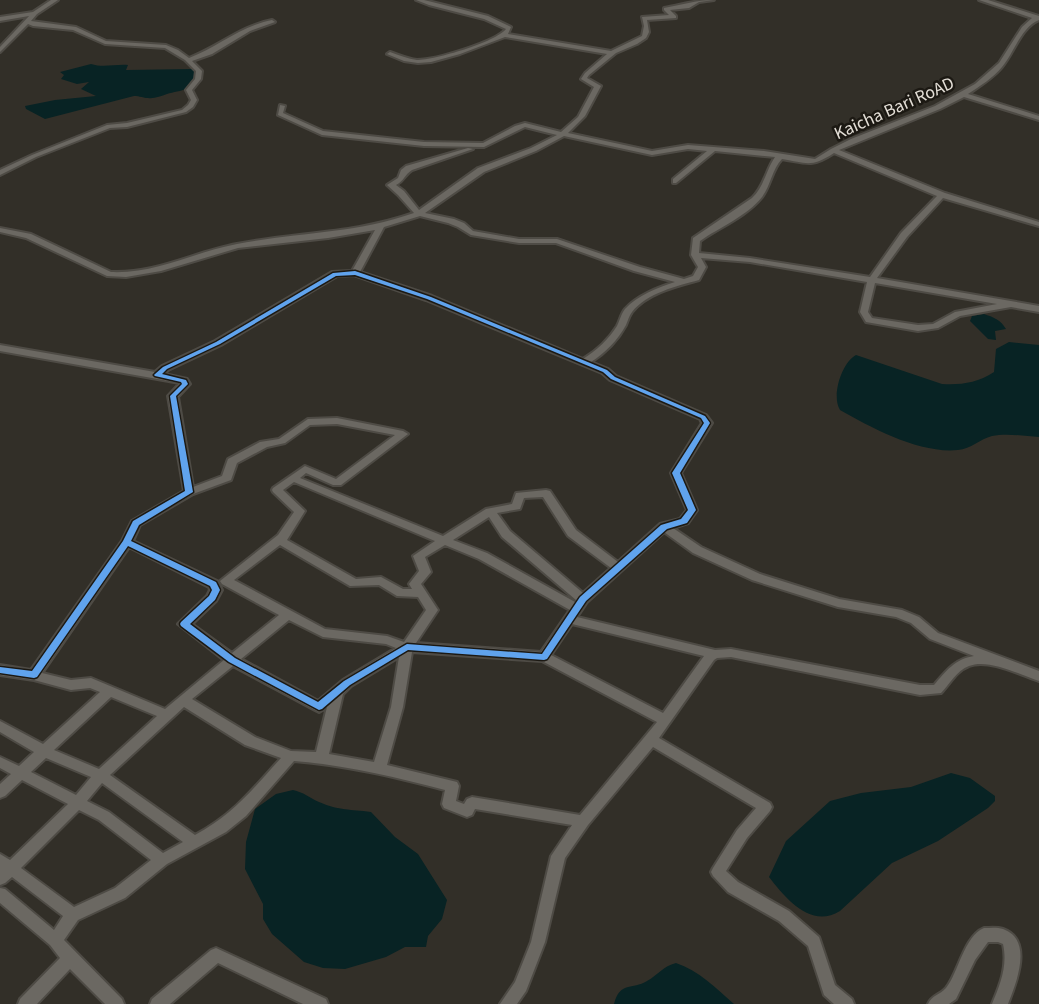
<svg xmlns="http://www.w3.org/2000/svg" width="1039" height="1004" font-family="'Source Sans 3',sans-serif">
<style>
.water{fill:#082324}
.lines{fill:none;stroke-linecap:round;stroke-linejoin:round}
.street-casing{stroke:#4e4b45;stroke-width:4}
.street{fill:#6b6862;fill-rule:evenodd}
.cycleway-casing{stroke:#1c1913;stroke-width:3}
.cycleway{fill:#60a3ed;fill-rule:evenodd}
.labels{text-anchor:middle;stroke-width:5;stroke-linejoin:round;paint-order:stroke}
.far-street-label{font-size:18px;fill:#e3ded6;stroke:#1c1913}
</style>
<rect width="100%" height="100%" fill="#322f28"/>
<!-- water -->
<g class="water">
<path d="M91 64C103 68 115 64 128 65L126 70 193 69 195 70C198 91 180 90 167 94 161 96 154 99 148 98 143 98 140 96 134 96L45 119 26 109 25 106 55 100 96 96 81 89 89 82 77 84 61 79 64 75 60 72Z"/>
<path d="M984 314C993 317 1001 320 1006 329L995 331 996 340 988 339 970 321 972 316Z"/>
<path d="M1009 342 1039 345V437C1025 436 1006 433 992 436 980 439 971 449 958 450 920 454 872 428 840 410 831 396 842 362 856 355L942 384C961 385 977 383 994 372L996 349Z"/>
<path d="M951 773 970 778 995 796V801L988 808 938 841 892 863 840 911C811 929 786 899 769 877L786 841 830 801 861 793 911 787Z"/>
<path d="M293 790C303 792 310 798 319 802 340 811 350 809 371 812L395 837 418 854 447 900 442 919 428 936 426 947H405L386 957 345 969 323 968 304 962 272 934 263 919V904L245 869 246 842 255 809 276 794Z"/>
<path d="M676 963C698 970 717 989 734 1004H614C620 981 632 990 647 981 658 975 663 966 676 963Z"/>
</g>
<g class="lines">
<defs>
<g id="street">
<path d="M51 0H58L37 14 31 21 76 27 106 41 166 45 178 50 189 58C218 47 241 26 272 20L275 22 250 31 212 54 192 61 202 71 201 79 192 90 197 100 193 107 186 112 127 127 110 128 36 157 0 175V170L32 155 107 125 127 123 182 110 188 105 191 100 186 90 195 79 196 71 185 60 165 48 105 44 73 30 33 26 28 24 0 52V47L29 16 0 21V17L33 12Z"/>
<path d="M416 0H424L488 16 511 27 508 34 611 51 642 36 644 26 642 17 669 15 664 10V8C681 5 696 0 714 0L699 2 689 8 670 10 676 16V18L647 20 649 32 646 38 637 44 616 53 589 75 587 78 601 86 585 116 568 133 652 151 688 145 764 151 815 159 831 149 851 139 935 106 975 84 999 63 1022 27 1032 18 979 0H988L1039 16V20C1021 27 1014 53 1002 67 993 78 980 86 968 94L1039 116V120L964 97 940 109 839 150 945 193 1039 222V226L943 198 907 237 877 278 1039 306V312L1011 307 960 316 938 328 918 331 866 322 860 312 867 282 750 262 701 258 706 267 699 280C677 286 647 293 632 312 629 316 628 320 626 325 618 340 605 353 591 362L608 369 616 376 706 415 712 423 681 473 697 510 688 523 673 528 701 547 760 574 839 599 902 610 919 617 938 633 1039 671V681C1021 675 988 658 969 666 957 670 949 685 941 693L920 695 731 657 717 658 714 660 659 738 770 803 772 807 770 811 747 838 726 871 738 882 789 911 819 937 835 985 852 999 854 1004H834L824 995 808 946 779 921 728 892 713 876 711 872 713 868 737 830 756 808 653 747 588 825 565 858 545 942 526 991 517 1004H500L515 982 531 942 551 856 572 825 475 809 472 815 467 817 444 808 442 804 445 790C395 777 345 765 294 761L246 816 226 832 167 864 125 898 78 920 64 940 122 999 124 1004H105L70 969 37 1004H18L20 999 60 958 50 945 0 903V888L5 889 54 930 63 916 12 877 5 883 0 885V854L10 860 68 804 22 780 5 796 0 798V784L11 774 0 768V757L19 766 34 752 0 732V721L43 744 100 692 90 688 71 690 34 680 0 675V665L31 670 122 541 132 521 184 491 168 396 180 383 0 351V345L155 372 162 366 215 341 332 272 352 271 375 230 328 238 238 248 161 271 126 277 107 276 26 238 0 232V228L31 234 111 272C156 274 194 252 237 244 298 232 354 234 414 213L398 195 387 185 398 178 401 170 406 166 468 148 473 149 412 170C404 175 405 180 396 185L404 191 419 210 478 168 531 148 557 135 525 127 484 147 424 146 322 135 278 115 280 105 285 106 283 113 323 131 424 142 483 143 515 126 525 123 561 132 578 117 594 87 581 79 585 73 607 54 505 37 460 54 431 62 418 63 404 61 387 54 390 52C399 55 408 59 417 60 435 60 496 42 506 29L484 19 429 5ZM564 136 652 155 688 149 707 151 673 179V183H676L715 151 775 157C766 170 764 187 752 198L693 238 691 255 698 267 693 276 684 279 640 267 557 239H519L473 231 464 223 454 219 425 213 484 172 536 151ZM834 153 937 196 901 233 870 277 750 258 699 253 700 241C720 227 747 216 762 197 771 185 772 169 782 159 807 163 811 168 834 153ZM420 216 448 223 458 227 471 235 519 243H556L634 271 675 282C657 288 638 295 625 309 621 314 620 320 617 326 609 339 596 351 583 359L432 296 360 272 384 227ZM354 275 426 300 602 373 610 380 700 419 702 423 671 473 687 510 680 519 660 524 618 562 576 530 550 491 546 490 516 493 512 504 486 509 443 536 300 478 306 473 333 485H341L408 434 403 431 337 418 308 419 279 439 260 442 228 459 222 476 193 487 178 397 190 384 187 379 164 374 168 370 221 345 337 276ZM875 283 997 304 955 312 933 324 918 325 872 318 868 312ZM337 424 395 435 336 479 305 466 273 488 272 490 273 492 294 512 278 535 220 581 222 584 279 615 232 653 192 624 216 601 222 590 217 581 133 541 140 525 193 494 231 480 237 463 267 447 285 443 310 425ZM294 482 435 541 413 556 419 571 409 584 412 589H403L381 577 356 579 287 540 305 511 283 490ZM543 497 568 536 611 568 583 593 510 531 497 513 520 509 524 498ZM489 517 502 537 576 600 575 602 487 553 453 540ZM664 532 693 553 752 580 838 607 896 617 911 623 930 639 974 656C955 659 946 671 934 685H920L731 649 715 650 577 617 587 602ZM280 545 350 586 379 585 397 596 418 597 426 610 404 642 387 636 325 629 234 580ZM445 545 479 559 570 610 541 652 416 643 438 610 421 584 431 572 425 557ZM129 547 209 587 210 590 207 596 178 624 224 660 165 709 91 678 71 680 42 673ZM289 620 323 637 386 644 396 648 343 680 318 701 241 659ZM572 624 704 656 663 713 551 655ZM412 652 542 661 657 722 580 815 472 797 467 799 464 804 456 801 459 786 457 782 387 765 403 707ZM399 657 391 707 374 762 329 754 343 694 351 686ZM233 666 315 710 319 712 327 707 316 752 291 751 255 737 192 699ZM111 697 157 716 99 769 54 750ZM184 707 245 745 281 758C252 790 234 814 195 835L110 775ZM46 758 91 777 76 795 31 772ZM102 783 183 842 163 853 109 812 87 801ZM79 810 99 820 151 860 115 888 74 907 21 868Z"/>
<path d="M984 928C990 928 997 927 1003 929 1034 940 1016 983 1008 1004H992C1000 985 1008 966 1003 944L998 942H988L975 960 956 999 949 1004H928C932 995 940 995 946 988 958 974 964 936 984 928Z"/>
<path d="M216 948 326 999 328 1004H303L218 963 170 1004H150L152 999 211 950Z"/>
</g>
</defs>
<!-- street casing -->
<use href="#street" class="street-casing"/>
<!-- street -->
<use href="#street" class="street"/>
<defs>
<path id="cycleway" d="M355 271 431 297 607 370 615 377 705 416 710 423 680 473 696 510 687 523 667 529 586 601 547 659 544 660 408 650 350 685 322 709 319 710 229 662 181 626 180 624 181 622 209 596 212 590 210 586 128 546 37 677 34 678 0 673V667L32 671 123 541 133 521 185 491 170 396 182 384 181 382 155 376 154 375 155 374 163 367 216 342 333 273ZM355 275 427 299 603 372 611 379 701 418 704 423 672 473 688 510 681 519 661 525 580 597 542 654 407 644 344 681 318 702 235 658 190 624 215 600 220 590 216 582 131 541 139 525 193 492 176 396 188 384 186 380 162 374 167 369 220 344 336 276Z"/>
</defs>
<!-- cycleway casing -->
<use href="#cycleway" class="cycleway-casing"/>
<!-- cycleway -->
<use href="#cycleway" class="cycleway"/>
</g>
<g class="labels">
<!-- far-street labels -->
<g class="far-street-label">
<text transform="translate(894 108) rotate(-24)" y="6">Kaicha Bari RoAD</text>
</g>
</g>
</svg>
